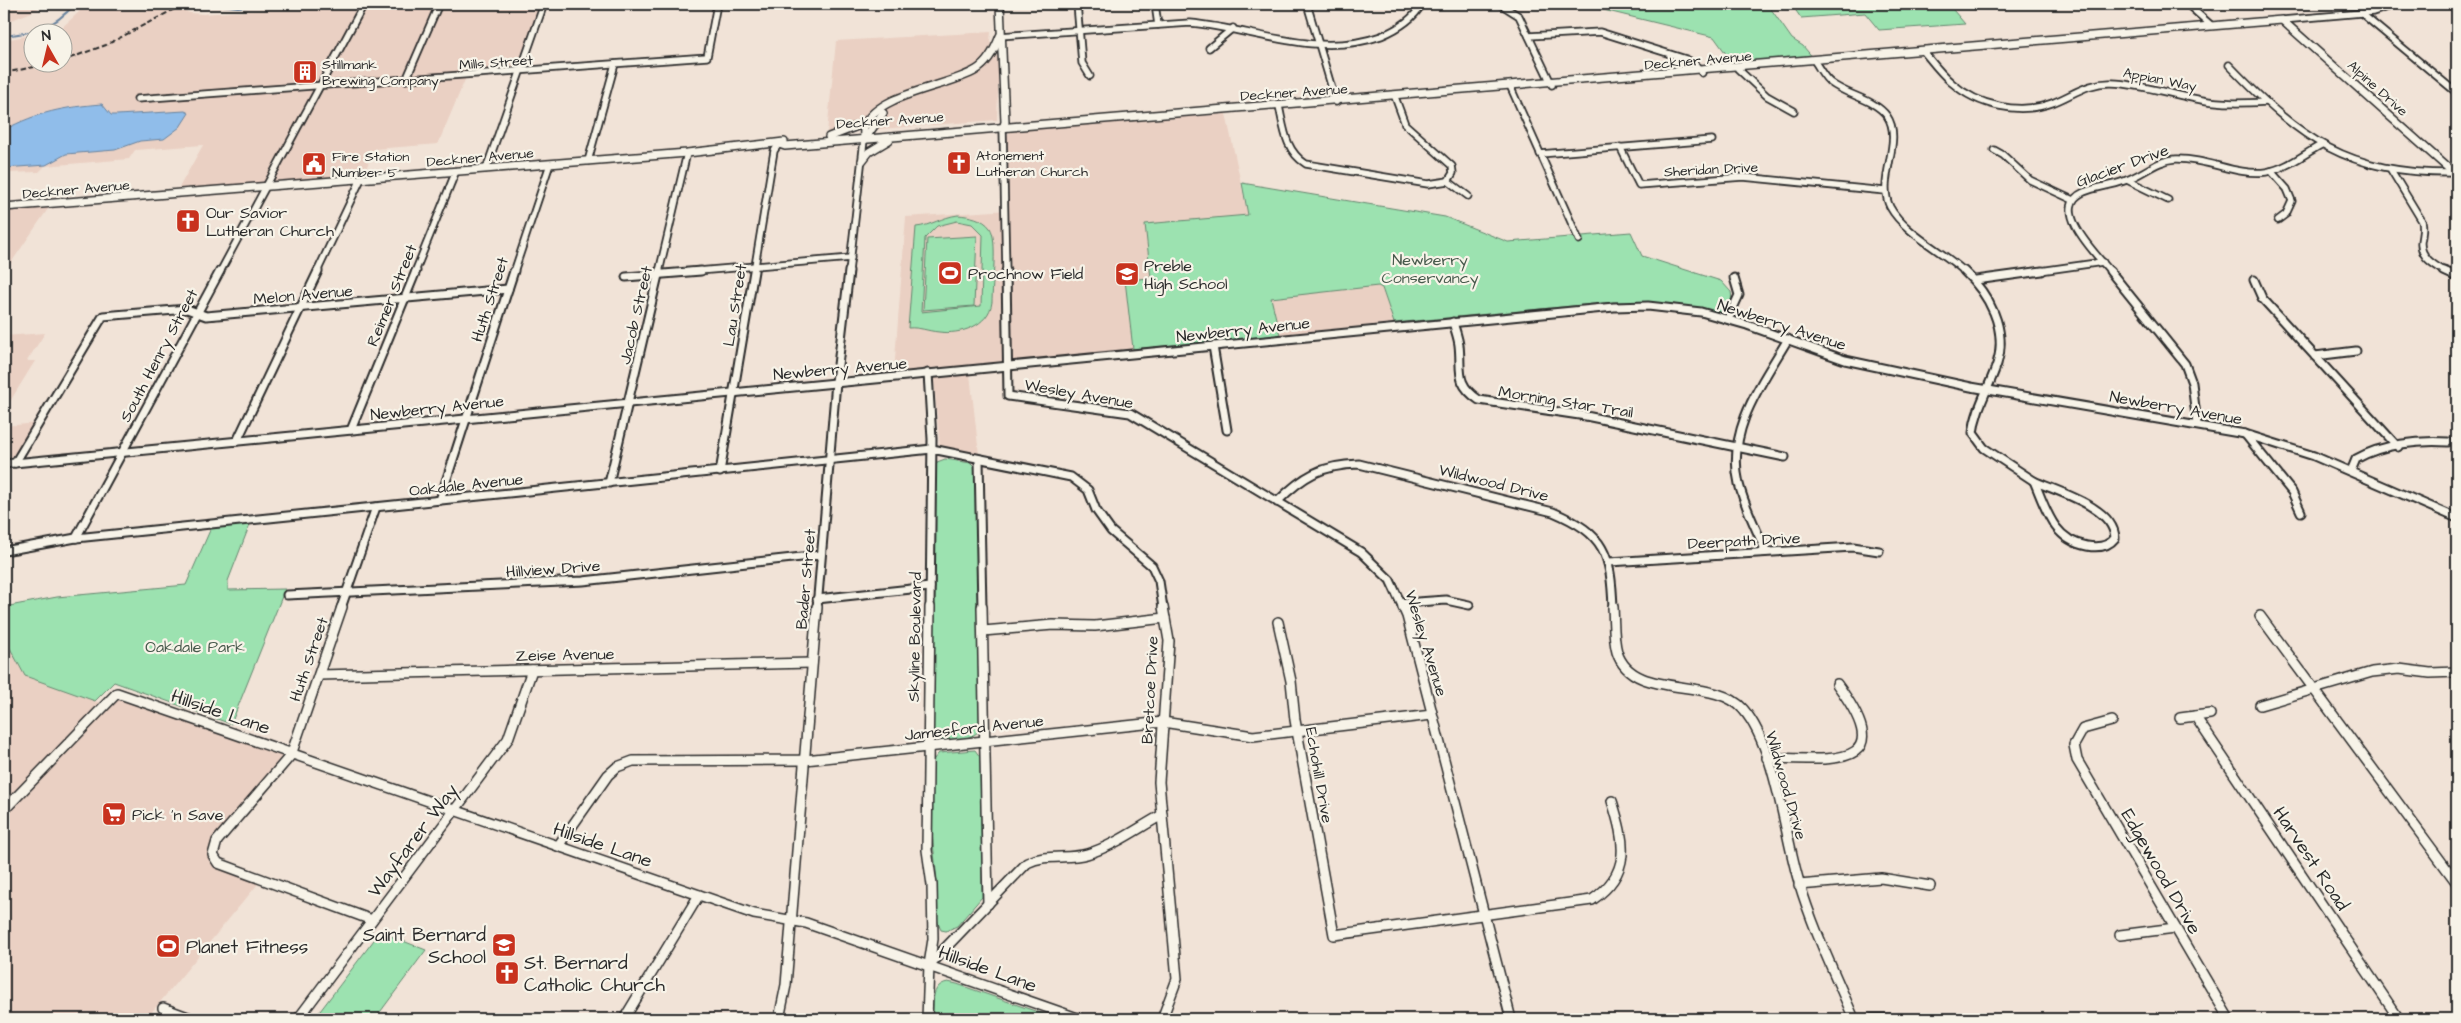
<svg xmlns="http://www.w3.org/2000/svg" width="2461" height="1023" font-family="'Architects Daughter',sans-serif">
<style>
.built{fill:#ead0c3}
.green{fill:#9ce2b0;stroke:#64866e;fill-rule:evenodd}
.water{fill:#90bdea;stroke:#68839e}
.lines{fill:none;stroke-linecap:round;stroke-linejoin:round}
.stream{stroke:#68839e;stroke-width:2}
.minor-far2-casing{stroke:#2b2b2b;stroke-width:9}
.minor-far1-casing{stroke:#2b2b2b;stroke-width:11}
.minor-casing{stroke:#2b2b2b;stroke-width:12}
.tertiary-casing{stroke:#2b2b2b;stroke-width:10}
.minor-far2{stroke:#f7f3e8;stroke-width:5.5}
.minor-far1{stroke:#f7f3e8;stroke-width:7}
.minor{stroke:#f7f3e8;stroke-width:9}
.tertiary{stroke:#f7f3e8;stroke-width:7}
.rail{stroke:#2b2b2b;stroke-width:2;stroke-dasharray:5.5 3;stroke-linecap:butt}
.labels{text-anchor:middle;stroke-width:4.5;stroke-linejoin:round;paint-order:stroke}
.far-street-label{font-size:14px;fill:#2b2b2b;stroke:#f7f3e8}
.far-poi-label{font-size:14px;fill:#2b2b2b;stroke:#f7f3e8;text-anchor:start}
.street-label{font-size:16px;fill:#2b2b2b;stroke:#f7f3e8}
.poi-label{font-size:16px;fill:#2b2b2b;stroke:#f7f3e8;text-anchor:start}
.park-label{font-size:16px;fill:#47594c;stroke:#f7f3e8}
.near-street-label{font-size:19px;fill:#2b2b2b;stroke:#f7f3e8}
.near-poi-label{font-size:19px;fill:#2b2b2b;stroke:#f7f3e8;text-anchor:start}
</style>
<rect width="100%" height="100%" fill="#f1e3d7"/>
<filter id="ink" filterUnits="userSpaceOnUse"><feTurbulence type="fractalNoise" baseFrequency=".02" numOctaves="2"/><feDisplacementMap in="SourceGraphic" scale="10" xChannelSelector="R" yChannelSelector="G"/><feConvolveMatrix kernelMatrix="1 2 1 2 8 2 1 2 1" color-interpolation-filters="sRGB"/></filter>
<g filter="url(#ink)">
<!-- built -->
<g class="built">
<path d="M4 4H45L32 12 4 23Z"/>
<path d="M84 4H177L181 9 190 13 203 14 301 7 310 4H544L520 71 467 75 438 144 375 149 361 179 176 193 203 145 135 150 129 159 45 166 39 172 4 173V40L32 35V62H62V32H45L59 30 78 13Z"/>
<path d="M991 32 990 41 999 62 997 120 827 133 836 41Z"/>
<path d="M1226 114 1258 262 1317 257 1382 288 1394 323 969 365 979 455 940 448 933 369 894 372 906 217 1009 210 1007 135 1011 131Z"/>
<path d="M50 206 4 273V210Z"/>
<path d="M45 333 27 361H35L4 411V336Z"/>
<path d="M39 423 15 463 4 464V426Z"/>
<path d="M4 637 25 676 106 705 117 693 291 755 217 841 213 858 262 879 146 1019H4Z"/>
</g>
<!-- green -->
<g class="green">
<path d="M1579 4H1948L1965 24 1879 30 1865 13 1801 18 1794 8 1771 9 1792 39 1803 46 1814 59 1735 66 1714 37Z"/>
<path d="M1242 183 1445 217 1508 242 1631 232 1642 256 1721 281 1731 292C1733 300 1729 310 1721 313L1673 304 1614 302 1394 323 1382 288 1378 286 1271 298 1280 335 1133 349 1125 280 1151 278 1145 224 1248 215Z"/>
<path d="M958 215C969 216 983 218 990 228 998 239 992 286 992 302 989 326 960 335 939 332 927 331 920 327 908 328L916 227C930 226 942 217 958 215ZM957 221 972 224 983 235 981 306 921 312 925 238 937 226Z"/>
<path d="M977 236 974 306 923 310 927 239Z"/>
<path d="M945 459 971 463 976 468 980 729C975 740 945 743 935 738L933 733 935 471 937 462Z"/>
<path d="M250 524 228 581V590L285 589 231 724 114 682 95 701 25 676 4 637V607L57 597 186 585 211 528Z"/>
<path d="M975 750 980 757 982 897 957 926 946 931 941 930C933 916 938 895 937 880 933 843 927 797 933 760L939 753Z"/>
<path d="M380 932 426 950 375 1019H314Z"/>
<path d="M948 982 957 984 1058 1019H933C933 1005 930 985 948 982Z"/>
</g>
<!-- water -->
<path class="water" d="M102 104 111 115H117L185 111 189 113 180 127 164 139 140 141 115 150 66 154 46 165 4 168V130C38 112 64 107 102 104Z"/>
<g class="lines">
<!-- stream -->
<g class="stream">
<path d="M214 4 238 7 269 4"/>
<path d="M4 36C37 32 52 29 75 4"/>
</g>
<defs>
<g id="minor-far2">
<path d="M1077 4 1082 63 1090 76"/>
<path d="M1155 4 1158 25"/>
<path d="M1307 4 1336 102"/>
<path d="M1500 4 1519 16 1552 85"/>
<path d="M2187 4 2212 26"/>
<path d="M2361 13 2457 93"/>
<path d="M2282 20 2373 12 2397 4"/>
<path d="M1000 36 1190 23C1256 29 1316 59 1381 36 1398 29 1413 20 1422 4"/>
<path d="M1529 36 1600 32 1686 59 1695 64 1702 73"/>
<path d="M1209 48 1233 28"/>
<path d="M1924 52C1933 63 1941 74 1952 83 1978 106 2019 115 2052 103 2073 95 2088 82 2112 83 2142 84 2172 95 2202 100 2223 104 2245 103 2266 102"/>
<path d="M1815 62C1820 69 1824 78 1831 83 1848 96 1875 99 1887 116 1904 140 1876 180 1890 207 1904 233 1944 252 1965 272"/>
<path d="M2229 65C2301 140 2347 174 2454 173"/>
<path d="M1738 69 1767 96 1794 111"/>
<path d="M406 80 439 4"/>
<path d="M1511 88 1579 240"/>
<path d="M137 99 707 57 717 4"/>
<path d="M1279 106C1284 128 1285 151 1306 164L1428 184 1448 181 1453 173 1452 166 1405 124 1395 97"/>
<path d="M1003 128 1006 272"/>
<path d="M1620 147 1639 185 1743 177 1885 191"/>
<path d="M1994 150 2003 155 2030 180 2073 200"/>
<path d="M1540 154 1712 140"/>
<path d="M588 161 615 64"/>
<path d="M486 169 544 4"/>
<path d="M2391 170 2422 221C2424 229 2422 234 2421 242 2420 257 2434 265 2446 272"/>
<path d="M2271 171 2287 189 2292 201 2286 214 2278 220"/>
<path d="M2127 180 2168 200"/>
<path d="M1448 181 1468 196"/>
<path d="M220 272 364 4"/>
<path d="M317 272 361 179"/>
<path d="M415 272 456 171"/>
<path d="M514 272 550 164"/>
<path d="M659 272 687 153"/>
<path d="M686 272 851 258"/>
<path d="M754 272 774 151 779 144"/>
<path d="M849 272 864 140"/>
<path d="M2033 272 2103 262"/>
<path d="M2111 272C2097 255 2048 208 2084 192 2096 187 2111 186 2124 181 2142 175 2157 160 2176 159 2207 158 2236 176 2266 172 2286 169 2304 154 2321 145"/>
</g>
<g id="minor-far1">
<path d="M1006 271 1008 396 1130 413 1361 552 1390 580 1403 608"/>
<path d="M1964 271C1989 294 2008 329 1997 364 1989 388 1976 408 1973 433L1984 448 2034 481"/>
<path d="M2110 271 2185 364 2192 383 2197 424"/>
<path d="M2444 271 2457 277"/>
<path d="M626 277 701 271"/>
<path d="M1976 280 2042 271"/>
<path d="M2254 280 2262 298 2398 447"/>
<path d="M1728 319 1739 295 1734 278"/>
<path d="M1453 322C1455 330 1458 337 1459 345 1462 371 1454 383 1479 400L1586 416 1785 457"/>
<path d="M1213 346 1227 430"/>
<path d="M2315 356 2356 351"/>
<path d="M928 373 932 439 930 608"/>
<path d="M351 430 416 271"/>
<path d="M2245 434 2292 492 2301 512"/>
<path d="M237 441 318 271"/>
<path d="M979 460 982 608"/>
<path d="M15 463 103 316 187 309 206 316 508 289"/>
<path d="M4 464 1614 307 1648 306 1701 312 1747 325 1845 360 1971 387 2245 434 2314 456 2457 518"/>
<path d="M2351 471 2356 459C2382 444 2419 440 2448 442"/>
<path d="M720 472 754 271"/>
<path d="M2034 481C2058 492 2114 507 2115 538 2108 547 2098 548 2087 546 2053 540 2046 509 2034 481Z"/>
<path d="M609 483 659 271"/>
<path d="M440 500 514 271"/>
<path d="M1277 502C1303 476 1321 465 1359 464L1553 512C1605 534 1611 554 1613 608"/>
<path d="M76 538 220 271"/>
<path d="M4 551 76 538 932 449 1071 477 1088 490 1096 510 1111 531 1152 566 1159 581 1163 608"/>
<path d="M1766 552C1757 530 1745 508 1739 484 1726 430 1762 383 1788 339"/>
<path d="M1609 562 1853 547 1879 551"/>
<path d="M287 595 583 581 820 555"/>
<path d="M817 599 930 587"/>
<path d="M1403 603 1446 600 1469 605"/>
<path d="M341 608 376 507"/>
<path d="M817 608 836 382 849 271"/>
</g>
<g id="minor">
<path d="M342 607 291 755 217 841 213 855 218 863 372 920"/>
<path d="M982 607 988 904"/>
<path d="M1403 607 1407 616 1511 1019"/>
<path d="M1613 607C1614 621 1613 638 1617 652 1632 701 1713 675 1743 709 1776 747 1784 833 1799 882 1813 929 1835 974 1854 1019"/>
<path d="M2260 616 2457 883"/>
<path d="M1278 622 1291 681 1295 720 1334 935 1592 900C1632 873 1625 842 1612 801"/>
<path d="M983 631 1053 625 1095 626 1165 618"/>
<path d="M319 675 812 663"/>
<path d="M2260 705 2372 672 2399 669 2430 673 2457 672"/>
<path d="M2195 716 2399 1019"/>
<path d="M2180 718 2210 714"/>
<path d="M2112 721 2083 729 2074 745 2077 760 2229 1019"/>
<path d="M1767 758C1832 759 1901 771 1837 684"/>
<path d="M4 810 117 693 754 914 806 923 1080 1019"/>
<path d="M558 846 608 775 617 767 633 761 805 760 1163 722 1253 736 1432 715"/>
<path d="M1799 885 1881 878 1930 886"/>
<path d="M2120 935 2175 928"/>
<path d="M929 965 1027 863C1047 853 1066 860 1087 854 1114 846 1138 828 1162 815"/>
<path d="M163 1008 193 1019"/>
<path d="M298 1019 508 739 532 670"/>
<path d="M624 1019 699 895"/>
<path d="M779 1019 786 985 817 607"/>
<path d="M927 1019 929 965 933 939 932 885 927 850 930 607"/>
<path d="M1162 1019 1177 979 1159 782 1169 641 1163 607"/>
<path d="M1872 1019H1903"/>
</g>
<g id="tertiary">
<path d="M1000 4 1005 122 1003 128"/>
<path d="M829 137 865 123"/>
<path d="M864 140C864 136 863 129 865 125 878 93 949 87 976 70 988 63 995 49 1000 36"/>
<path d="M864 140 883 113"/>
<path d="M779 144 785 146C1284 108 1783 66 2282 20L2457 176"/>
<path d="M862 161 869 152 889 140"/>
<path d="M4 207 687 153 784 142"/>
</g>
</defs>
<!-- minor-far2 casing -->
<use href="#minor-far2" class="minor-far2-casing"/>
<!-- minor-far1 casing -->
<use href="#minor-far1" class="minor-far1-casing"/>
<!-- minor casing -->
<use href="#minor" class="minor-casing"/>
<!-- tertiary casing -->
<use href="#tertiary" class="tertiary-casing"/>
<!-- minor-far2 -->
<use href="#minor-far2" class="minor-far2"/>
<!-- minor-far1 -->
<use href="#minor-far1" class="minor-far1"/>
<!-- minor -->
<use href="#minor" class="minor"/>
<!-- tertiary -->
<use href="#tertiary" class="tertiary"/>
<!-- rail -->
<g class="rail">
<path d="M62 61 106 45 184 4"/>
<path d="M4 73 59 62"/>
</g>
</g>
</g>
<!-- icons -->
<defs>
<symbol id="building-square" viewBox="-11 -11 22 22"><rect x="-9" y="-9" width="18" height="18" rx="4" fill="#c8321e" stroke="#f7f3e8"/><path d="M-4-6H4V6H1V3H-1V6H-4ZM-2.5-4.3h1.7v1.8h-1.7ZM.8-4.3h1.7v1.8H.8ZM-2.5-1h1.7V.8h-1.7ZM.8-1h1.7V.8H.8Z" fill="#fff"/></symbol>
<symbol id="church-square" viewBox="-11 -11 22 22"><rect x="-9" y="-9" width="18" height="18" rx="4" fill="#c8321e" stroke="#f7f3e8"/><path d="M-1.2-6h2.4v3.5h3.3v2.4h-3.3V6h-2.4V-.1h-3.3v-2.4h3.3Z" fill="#fff"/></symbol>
<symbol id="civic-square" viewBox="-11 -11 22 22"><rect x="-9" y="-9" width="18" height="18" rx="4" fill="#c8321e" stroke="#f7f3e8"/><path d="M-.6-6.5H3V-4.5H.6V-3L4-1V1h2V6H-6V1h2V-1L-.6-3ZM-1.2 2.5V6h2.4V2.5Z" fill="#fff"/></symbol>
<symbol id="stadium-square" viewBox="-11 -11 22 22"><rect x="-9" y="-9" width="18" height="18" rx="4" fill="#c8321e" stroke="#f7f3e8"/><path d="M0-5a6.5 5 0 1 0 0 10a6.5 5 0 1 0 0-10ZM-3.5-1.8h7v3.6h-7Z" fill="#fff"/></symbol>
<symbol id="school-square" viewBox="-11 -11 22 22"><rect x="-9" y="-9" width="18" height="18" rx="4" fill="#c8321e" stroke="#f7f3e8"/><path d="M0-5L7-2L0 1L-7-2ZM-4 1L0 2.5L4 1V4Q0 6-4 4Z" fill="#fff"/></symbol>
<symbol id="supermarket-square" viewBox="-11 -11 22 22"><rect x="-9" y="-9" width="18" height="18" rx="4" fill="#c8321e" stroke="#f7f3e8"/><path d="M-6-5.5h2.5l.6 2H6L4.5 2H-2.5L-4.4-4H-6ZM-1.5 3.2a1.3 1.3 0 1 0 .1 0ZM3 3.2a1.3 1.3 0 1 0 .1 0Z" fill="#fff"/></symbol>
</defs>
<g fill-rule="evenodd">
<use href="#building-square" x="291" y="58" width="28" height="28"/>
<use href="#church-square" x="945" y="149" width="28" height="28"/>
<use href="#civic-square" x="300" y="150" width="28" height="28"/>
<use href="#church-square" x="174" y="207" width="28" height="28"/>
<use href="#stadium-square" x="936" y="259" width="28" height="28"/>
<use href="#school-square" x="1113" y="260" width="28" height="28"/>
<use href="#supermarket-square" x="100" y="800" width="28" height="28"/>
<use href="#school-square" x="490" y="931" width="28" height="28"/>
<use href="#stadium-square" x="154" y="932" width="28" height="28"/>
<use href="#church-square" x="493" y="959" width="28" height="28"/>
</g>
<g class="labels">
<!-- far-street labels -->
<g class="far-street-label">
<text transform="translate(1698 60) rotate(-5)" y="5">Deckner Avenue</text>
<text transform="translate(496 62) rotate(-4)" y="5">Mills Street</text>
<text transform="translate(2160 79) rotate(11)" y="5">Appian Way</text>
<text transform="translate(2378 88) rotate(42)" y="5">Alpine Drive</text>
<text transform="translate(1294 92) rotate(-4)" y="5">Deckner Avenue</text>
<text transform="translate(890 120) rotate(-4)" y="5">Deckner Avenue</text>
<text transform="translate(480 157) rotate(-5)" y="5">Deckner Avenue</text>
<text transform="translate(1711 169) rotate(-3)" y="5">Sheridan Drive</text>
<text transform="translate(76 189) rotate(-5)" y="5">Deckner Avenue</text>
</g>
<!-- far-poi labels -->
<g class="far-poi-label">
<text x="322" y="69">Stillmank<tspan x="322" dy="16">Brewing Company</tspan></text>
<text x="976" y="160">Atonement<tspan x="976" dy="16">Lutheran Church</tspan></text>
<text x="332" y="161">Fire Station<tspan x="332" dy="16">Number 5</tspan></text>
</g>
<!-- street labels -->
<g class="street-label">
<text transform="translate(2122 165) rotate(-20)" y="6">Glacier Drive</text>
<text transform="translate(303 294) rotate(-5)" y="6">Melon Avenue</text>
<text transform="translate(391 295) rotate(-68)" y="6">Reimer Street</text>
<text transform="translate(489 299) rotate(-72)" y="6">Huth Street</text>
<text transform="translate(734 305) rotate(-81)" y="6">Lau Street</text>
<text transform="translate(635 315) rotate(-77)" y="6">Jacob Street</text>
<text transform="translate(1782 324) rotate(18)" y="6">Newberry Avenue</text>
<text transform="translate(1243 329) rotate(-6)" y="6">Newberry Avenue</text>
<text transform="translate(158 355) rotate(-62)" y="6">South Henry Street</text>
<text transform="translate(840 368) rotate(-5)" y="6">Newberry Avenue</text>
<text transform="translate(1079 393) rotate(10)" y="6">Wesley Avenue</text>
<text transform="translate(1566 401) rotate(9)" y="6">Morning Star Trail</text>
<text transform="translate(437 407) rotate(-6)" y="6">Newberry Avenue</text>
<text transform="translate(2176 407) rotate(10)" y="6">Newberry Avenue</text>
<text transform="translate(1494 482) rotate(14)" y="6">Wildwood Drive</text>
<text transform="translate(466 484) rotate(-6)" y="6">Oakdale Avenue</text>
<text transform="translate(1744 540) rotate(-3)" y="6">Deerpath Drive</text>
<text transform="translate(553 568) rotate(-4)" y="6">Hillview Drive</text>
<text transform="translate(805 579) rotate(-85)" y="6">Bader Street</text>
<text transform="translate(914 637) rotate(-89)" y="6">Skyline Boulevard</text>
<text transform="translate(1427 643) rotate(73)" y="6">Wesley Avenue</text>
<text transform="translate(565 654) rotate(-1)" y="6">Zeise Avenue</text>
<text transform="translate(308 659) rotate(-71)" y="6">Huth Street</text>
<text transform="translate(1149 690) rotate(-87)" y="6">Bretcoe Drive</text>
<text transform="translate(974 727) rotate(-6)" y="6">Jamesford Avenue</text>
<text transform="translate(1320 775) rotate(80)" y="6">Echohill Drive</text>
<text transform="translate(1787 785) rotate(74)" y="6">Wildwood Drive</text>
</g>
<!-- poi labels -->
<g class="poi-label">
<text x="206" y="218">Our Savior<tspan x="206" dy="18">Lutheran Church</tspan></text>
<text x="1144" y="271">Preble<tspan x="1144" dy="18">High School</tspan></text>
<text x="968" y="279">Prochnow Field</text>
<text x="132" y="820">Pick 'n Save</text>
</g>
<!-- park labels -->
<g class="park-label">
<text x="1430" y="265">Newberry<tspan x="1430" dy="18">Conservancy</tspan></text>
<text x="195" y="652">Oakdale Park</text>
</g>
<!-- near-street labels -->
<g class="near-street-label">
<text transform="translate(221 711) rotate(19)" y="7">Hillside Lane</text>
<text transform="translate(412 840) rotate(-53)" y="7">Wayfarer Way</text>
<text transform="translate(603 844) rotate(19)" y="7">Hillside Lane</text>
<text transform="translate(2312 858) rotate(56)" y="7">Harvest Road</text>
<text transform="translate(2162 871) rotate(60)" y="7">Edgewood Drive</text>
<text transform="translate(988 968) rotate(20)" y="7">Hillside Lane</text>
</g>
<!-- near-poi labels -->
<g class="near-poi-label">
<text x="486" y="941" text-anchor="end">Saint Bernard<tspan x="486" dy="22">School</tspan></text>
<text x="186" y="953">Planet Fitness</text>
<text x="524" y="969">St. Bernard<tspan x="524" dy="22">Catholic Church</tspan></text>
</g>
</g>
<!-- margin -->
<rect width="2461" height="1023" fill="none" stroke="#f7f3e8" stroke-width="20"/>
<rect x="10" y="10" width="2441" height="1003" fill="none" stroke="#2b2b2b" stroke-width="2" filter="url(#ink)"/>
<!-- north arrow -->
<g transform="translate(48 48) rotate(352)"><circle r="24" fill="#f7f3e8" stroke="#a5a39c"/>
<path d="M0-4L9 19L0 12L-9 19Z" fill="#c8321e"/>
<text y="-8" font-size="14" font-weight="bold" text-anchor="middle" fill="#2b2b2b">N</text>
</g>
</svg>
